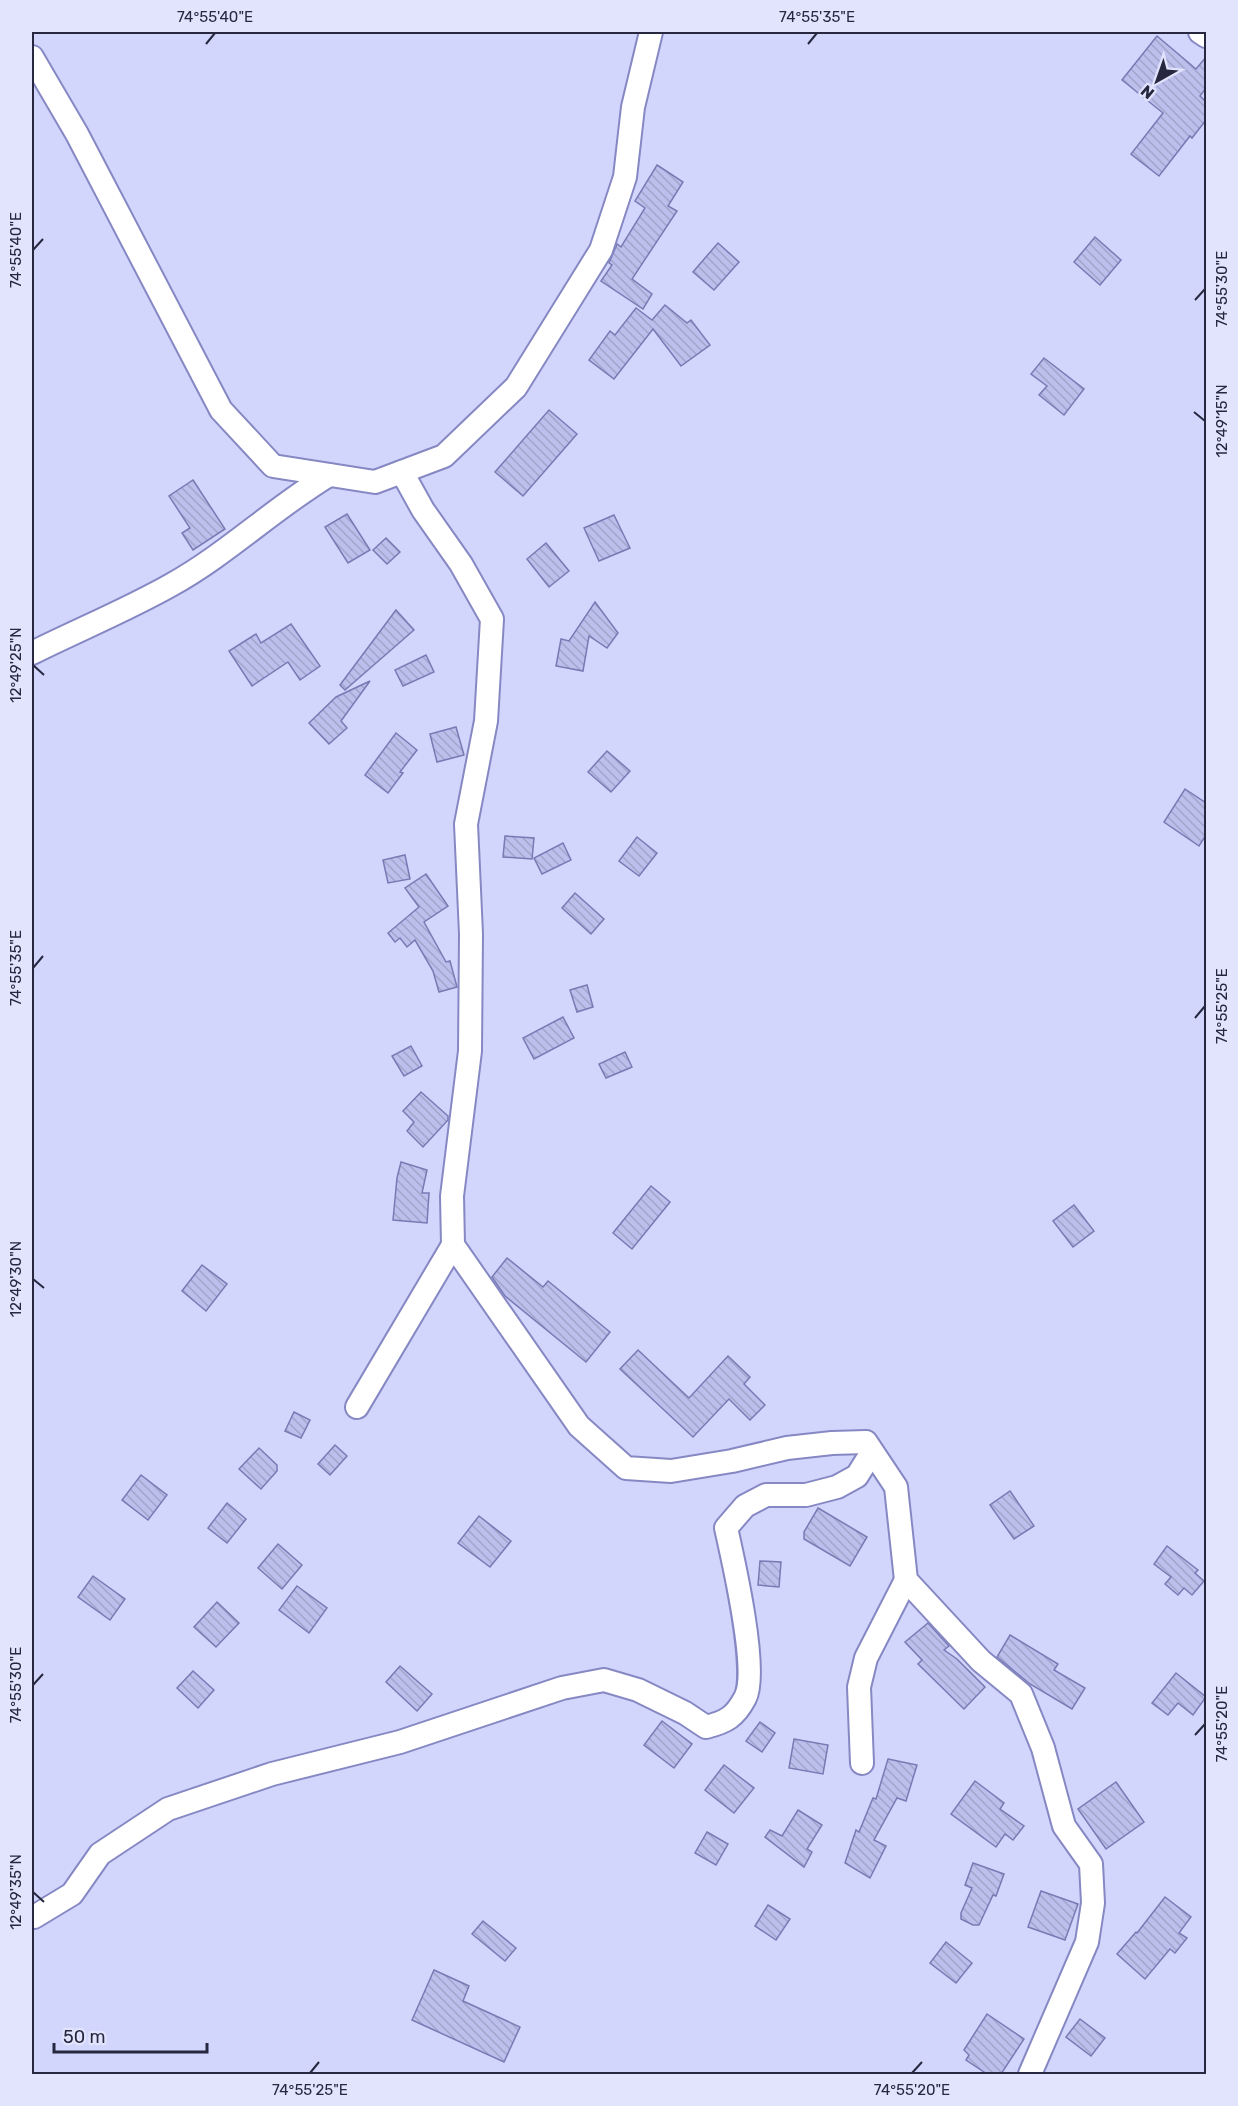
<svg xmlns="http://www.w3.org/2000/svg" width="1238" height="2106" font-family="Rubik,sans-serif">
<style>
.building{fill:url(#building-back-hatch);stroke:#787ab4;stroke-width:1.5}
.lines{fill:none;stroke-linecap:round;stroke-linejoin:round}
.minor-casing{stroke:#8688c3;stroke-width:26}
.minor{stroke:#fff;stroke-width:22}
.ticks{fill:none;stroke:#27273f;stroke-width:2}
.neatline{fill:none;stroke:#27273f;stroke-width:2}
.ticks-label{font-size:15px;text-anchor:middle;fill:#27273f}
</style>
<defs>
<pattern id="building-back-hatch" width="6" height="6" patternUnits="userSpaceOnUse" patternTransform="scale(1.5)"><rect width="6" height="6" fill="#bcbfec"/><path d="M-1 5l2 2M0 0l6 6M5-1l2 2" fill="none" stroke="#a2a4cb"/></pattern>
</defs>
<rect width="100%" height="100%" fill="#d3d6fc"/>
<!-- building -->
<g class="building">
<path d="M1157 36 1196 69 1206 57V88L1200 96 1206 102V120L1192 138 1190 136 1159 176 1131 154 1163 113 1122 80Z"/>
<path d="M657 165 683 182 668 206 677 211 632 279 652 294 643 309 601 281 612 265 609 263 617 244 621 247 645 208 635 201Z"/>
<path d="M1095 237 1121 260 1100 285 1074 262Z"/>
<path d="M718 243 739 262 714 290 693 272Z"/>
<path d="M665 305 687 323 691 320 710 345 681 366 653 329 614 379 589 360 610 331 615 335 636 308 652 320Z"/>
<path d="M1044 358 1084 389 1064 415 1039 395 1047 386 1031 374Z"/>
<path d="M549 410 577 434 523 496 495 472Z"/>
<path d="M193 480 225 529 193 550 182 533 190 528 169 496Z"/>
<path d="M347 514 370 550 348 563 325 527Z"/>
<path d="M614 515 630 548 599 561 584 528Z"/>
<path d="M386 538 400 552 387 564 373 550Z"/>
<path d="M546 543 569 571 549 587 527 559Z"/>
<path d="M595 602 618 633 607 648 589 636 583 671 556 666 561 639 569 641Z"/>
<path d="M396 610 414 630 345 690 340 685Z"/>
<path d="M291 624 320 666 300 680 288 662 252 686 229 651 256 634 261 643Z"/>
<path d="M426 655 434 672 403 686 395 670Z"/>
<path d="M370 681 341 721 347 728 329 744 309 723 336 697Z"/>
<path d="M456 727 464 755 437 762 430 734Z"/>
<path d="M396 733 417 750 400 772 403 773 388 793 365 775Z"/>
<path d="M607 751 630 771 611 792 588 772Z"/>
<path d="M1185 789 1206 803V835L1199 846 1164 822Z"/>
<path d="M505 836 534 838 532 859 503 857Z"/>
<path d="M637 837 657 853 639 876 619 861Z"/>
<path d="M563 843 571 860 542 874 534 858Z"/>
<path d="M405 855 410 879 388 883 383 860Z"/>
<path d="M426 874 448 906 424 922 446 962 450 961 457 987 439 992 433 971 415 940 407 947 400 938 395 942 388 933 419 907 405 888Z"/>
<path d="M575 893 604 919 591 934 562 908Z"/>
<path d="M587 985 593 1007 577 1012 570 990Z"/>
<path d="M563 1017 574 1038 534 1059 523 1038Z"/>
<path d="M411 1046 422 1066 404 1076 392 1056Z"/>
<path d="M625 1052 632 1067 606 1078 599 1064Z"/>
<path d="M421 1092 448 1116V1120L423 1147 407 1131 414 1122 403 1111Z"/>
<path d="M401 1162 427 1170 422 1193H429L427 1223 393 1220 397 1178Z"/>
<path d="M651 1186 670 1202 632 1249 613 1233Z"/>
<path d="M1074 1205 1094 1231 1073 1247 1053 1221Z"/>
<path d="M507 1258 543 1287 548 1281 610 1332 586 1362 505 1296 492 1277Z"/>
<path d="M202 1265 227 1284 206 1311 182 1291Z"/>
<path d="M638 1350 689 1398 728 1356 750 1377 744 1384 765 1405 750 1420 729 1399 693 1437 620 1369Z"/>
<path d="M294 1412 310 1420 301 1438 285 1431Z"/>
<path d="M335 1445 347 1456 330 1475 318 1464Z"/>
<path d="M259 1448 277 1465V1471L261 1489 239 1469Z"/>
<path d="M141 1475 167 1495 148 1520 122 1500Z"/>
<path d="M1010 1491 1034 1526 1014 1539 990 1505Z"/>
<path d="M227 1503 246 1519 227 1543 208 1528Z"/>
<path d="M818 1508 867 1537 850 1566 804 1539V1532Z"/>
<path d="M479 1516 511 1541 490 1567 458 1543Z"/>
<path d="M278 1544 302 1565 282 1589 258 1568Z"/>
<path d="M1167 1546 1198 1570 1195 1573 1204 1581 1192 1595 1184 1588 1178 1595 1165 1584 1171 1577 1154 1564Z"/>
<path d="M760 1561 781 1562 779 1587 758 1585Z"/>
<path d="M93 1576 125 1599 110 1620 78 1597Z"/>
<path d="M297 1586 327 1608 309 1633 279 1610Z"/>
<path d="M217 1602 239 1623 216 1647 194 1627Z"/>
<path d="M928 1623 949 1646 944 1650 957 1659 985 1687 964 1709 918 1664 922 1660 905 1642Z"/>
<path d="M1010 1635 1058 1664 1054 1670 1085 1688 1072 1709 1030 1684 997 1657Z"/>
<path d="M400 1666 432 1694 417 1711 386 1682Z"/>
<path d="M193 1671 214 1690 198 1708 177 1688Z"/>
<path d="M1176 1673 1206 1697 1193 1715 1178 1703 1168 1715 1152 1703Z"/>
<path d="M662 1721 692 1744 674 1768 644 1745Z"/>
<path d="M760 1722 775 1733 762 1752 746 1741Z"/>
<path d="M794 1739 828 1745 823 1774 789 1768Z"/>
<path d="M888 1759 917 1765 906 1801 897 1798 874 1840 886 1846 870 1878 845 1863 856 1830 859 1832 873 1798 876 1799Z"/>
<path d="M724 1765 754 1788 734 1813 705 1790Z"/>
<path d="M975 1781 1004 1803 1000 1809 1024 1826 1013 1840 1005 1834 996 1847 951 1814Z"/>
<path d="M1116 1782 1144 1822 1106 1849 1078 1809Z"/>
<path d="M798 1810 822 1825 807 1849 812 1852 804 1867 765 1837 770 1830 782 1836Z"/>
<path d="M707 1832 728 1844 716 1865 695 1853Z"/>
<path d="M973 1863 1004 1874 996 1896 993 1895 979 1925H973L961 1919V1913L972 1888 965 1885Z"/>
<path d="M1041 1891 1078 1904 1065 1940 1028 1927Z"/>
<path d="M1165 1897 1191 1917 1179 1933 1187 1938 1175 1953 1170 1949 1145 1979 1117 1954 1136 1932 1137 1933Z"/>
<path d="M768 1905 790 1919 776 1940 755 1926Z"/>
<path d="M483 1921 516 1948 505 1961 472 1934Z"/>
<path d="M946 1942 972 1963 956 1983 930 1963Z"/>
<path d="M434 1970 469 1986 463 2001 520 2027 504 2062 412 2020Z"/>
<path d="M987 2014 1024 2039 1001 2074H987L966 2060 969 2055 964 2050Z"/>
<path d="M1080 2019 1105 2038 1091 2056 1066 2037Z"/>
</g>
<g class="lines">
<defs>
<g id="minor">
<path d="M1200 32 1206 36"/>
<path d="M32 57 77 134 221 410 273 466 375 482 444 456 516 387 601 250 625 177 633 107 651 32"/>
<path d="M402 472 423 510 461 564 492 619 486 721 466 824 471 934 470 1051 452 1196 453 1245 579 1426 626 1468 671 1471 732 1461 787 1448 832 1443 866 1442 896 1487 906 1580 981 1661 1021 1694 1043 1748 1064 1826 1091 1864 1093 1903 1087 1942 1030 2074"/>
<path d="M32 653C78 630 127 610 171 585 227 554 274 508 329 475"/>
<path d="M357 1407 453 1245"/>
<path d="M862 1763 859 1687 866 1658 906 1580"/>
<path d="M32 1915 34 1917 72 1894 100 1854 168 1809 272 1774 400 1742 562 1688 604 1680 638 1690 685 1713 706 1727C726 1722 735 1717 745 1698 759 1673 733 1559 726 1528L745 1506 766 1495H806L837 1487 857 1476 872 1452"/>
</g>
</defs>
<!-- minor casing -->
<use href="#minor" class="minor-casing"/>
<!-- minor -->
<use href="#minor" class="minor"/>
</g>
<!-- ticks -->
<path class="ticks" d="M206 44 215 33M808 44 817 33M33 250 43 239M1195 300 1205 289M1194 412 1205 421M33 665 44 675M33 968 43 956M1195 1018 1205 1006M33 1279 44 1288M33 1685 43 1674M1195 1735 1205 1724M33 1892 44 1902M310 2073 319 2062M912 2073 922 2062"/>
<!-- border -->
<rect width="1238" height="2106" fill="none" stroke="#e2e4fe" stroke-width="66"/>
<!-- north arrow -->
<g transform="translate(1157 81) rotate(220)" stroke="#e2e4fe" stroke-width="4.5" paint-order="stroke">
<path d="M0-4.5L10 22L0 15L-10 22Z" fill="#27273f"/>
<text y="-9" font-size="16" font-weight="bold" text-anchor="middle" fill="#27273f">N</text>
</g>
<!-- scale -->
<path d="M54 2043v9h153v-9" fill="none" stroke="#27273f" stroke-width="3"/>
<text x="63" y="2043" font-size="18" fill="#27273f" stroke="#e2e4fe" stroke-width="4.5" paint-order="stroke">50 m</text>
<rect x="33" y="33" width="1172" height="2040" class="neatline"/>
<g class="ticks-label">
<text x="215" y="22">74°55'40"E</text>
<text x="817" y="22">74°55'35"E</text>
<text transform="translate(16 250) rotate(-90)" y="5">74°55'40"E</text>
<text transform="translate(1222 289) rotate(-90)" y="5">74°55'30"E</text>
<text transform="translate(1222 421) rotate(-90)" y="5">12°49'15"N</text>
<text transform="translate(16 665) rotate(-90)" y="5">12°49'25"N</text>
<text transform="translate(16 968) rotate(-90)" y="5">74°55'35"E</text>
<text transform="translate(1222 1006) rotate(-90)" y="5">74°55'25"E</text>
<text transform="translate(16 1279) rotate(-90)" y="5">12°49'30"N</text>
<text transform="translate(16 1685) rotate(-90)" y="5">74°55'30"E</text>
<text transform="translate(1222 1724) rotate(-90)" y="5">74°55'20"E</text>
<text transform="translate(16 1892) rotate(-90)" y="5">12°49'35"N</text>
<text x="310" y="2095">74°55'25"E</text>
<text x="912" y="2095">74°55'20"E</text>
</g>
</svg>
